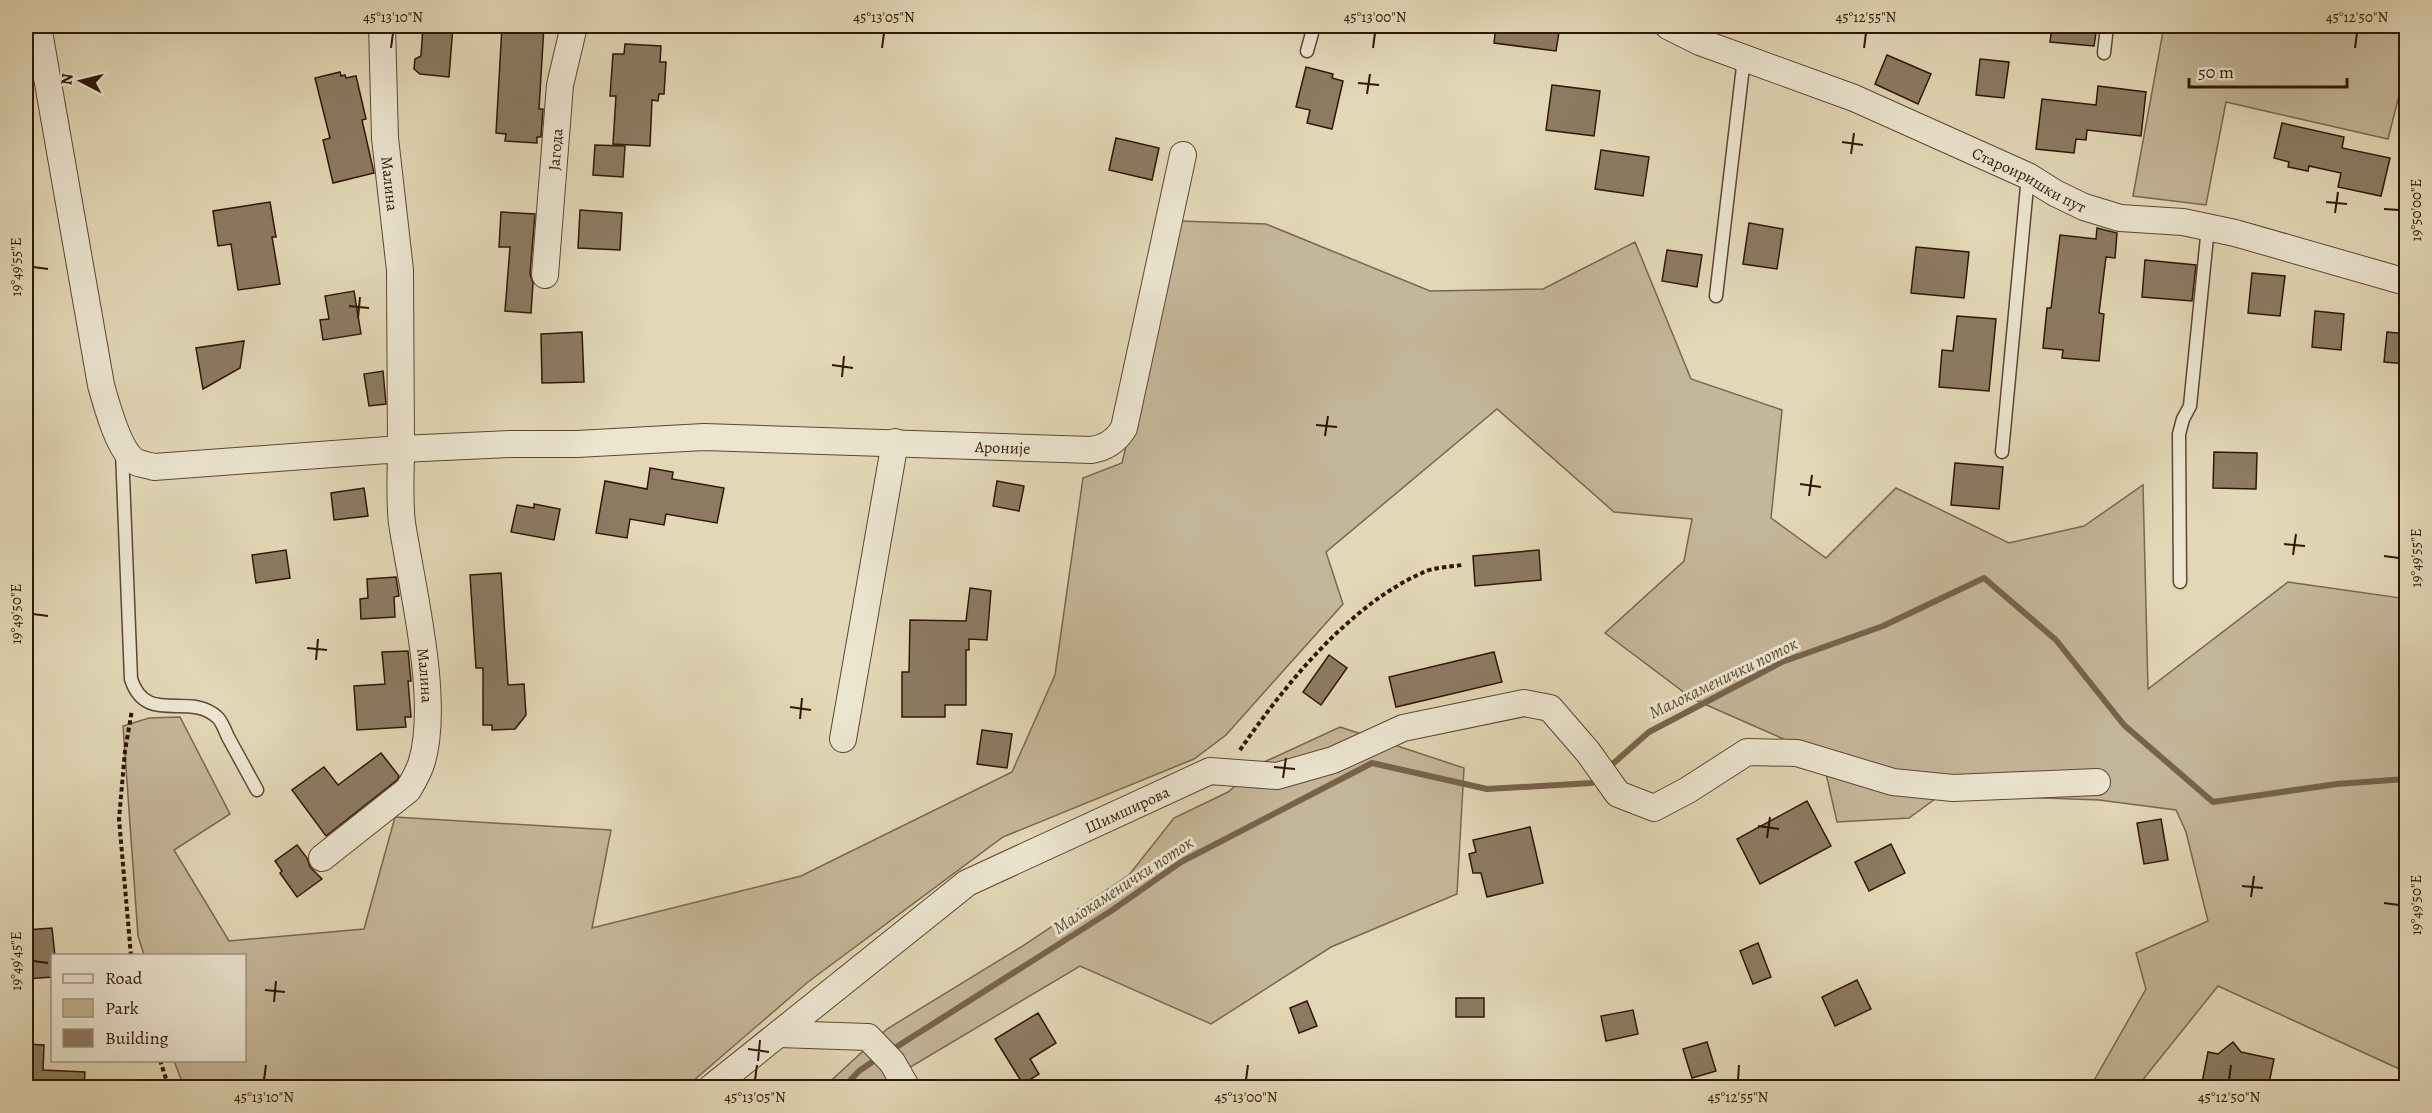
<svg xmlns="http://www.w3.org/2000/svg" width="2432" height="1113" font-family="Alegreya,serif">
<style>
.green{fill:#c4b698;stroke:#7a664f;stroke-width:1.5}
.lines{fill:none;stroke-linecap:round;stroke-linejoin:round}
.stream{stroke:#76634c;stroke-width:6}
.building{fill:#8c7b62;stroke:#2f1706;stroke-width:1.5}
.lane-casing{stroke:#5c4732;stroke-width:15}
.street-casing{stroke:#5c4732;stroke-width:28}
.path{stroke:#2f1706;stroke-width:4;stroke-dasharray:4.5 3;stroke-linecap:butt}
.lane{stroke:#ece5d0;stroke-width:12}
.street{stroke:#ece5d0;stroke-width:26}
.ticks{fill:none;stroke:#2f1706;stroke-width:2}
.labels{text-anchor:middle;stroke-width:6;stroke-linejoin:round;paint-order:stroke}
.street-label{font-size:16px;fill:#2f1706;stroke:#ece5d0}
.water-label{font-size:18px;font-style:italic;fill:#5e4a34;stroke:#ece5d0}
.neatline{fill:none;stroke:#2f1706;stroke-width:2}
.ticks-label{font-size:15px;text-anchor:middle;fill:#2f1706}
</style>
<rect width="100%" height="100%" fill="#e2d7b6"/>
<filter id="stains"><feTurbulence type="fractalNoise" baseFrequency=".00333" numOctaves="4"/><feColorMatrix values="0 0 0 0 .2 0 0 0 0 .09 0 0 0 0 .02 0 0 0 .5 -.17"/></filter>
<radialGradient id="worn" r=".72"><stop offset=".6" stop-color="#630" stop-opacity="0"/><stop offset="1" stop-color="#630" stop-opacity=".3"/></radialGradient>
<!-- green -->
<g class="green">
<path d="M2164 26H2406V68L2388 139 2226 102 2206 205 2133 196Z"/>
<path d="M1180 221 1266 224 1430 291 1543 289 1635 242 1691 379 1782 410 1771 518 1826 558 1896 488 2009 543 2084 526 2143 485 2148 689 2288 582 2400 598 2406 574V1072L2218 986 2137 1087H2095L2092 1084 2146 989 2136 953 2208 921 2186 832 2176 810 2099 800 1942 794 1909 818 1837 822 1822 756 1693 699 1605 633 1684 561 1692 519 1614 512 1497 409 1326 552 1343 604 1226 735 1194 759 1003 837 808 982 686 1087H184L174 1061 244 1060V956L144 955 138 936 123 726 149 718 180 717 230 814 174 850 229 941 364 929 395 817 611 830 592 928 801 876 1012 772 1055 675 1083 478 1122 463Z"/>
<path d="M1340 727 1464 768 1457 894 1331 947 1211 1024 1080 966 877 1087 823 1088 887 1029 1021 947 1129 875 1174 818 1228 792 1262 763Z"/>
</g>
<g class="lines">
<!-- stream -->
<g class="stream">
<path d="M1608 768 1649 732 1782 662 1883 626 1984 578 2056 640 2124 725 2213 802 2337 784 2406 779"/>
<path d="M890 1051 1111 911 1181 862 1372 763 1487 789 1592 783 1598 777"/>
<path d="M843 1088 859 1071 878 1058"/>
</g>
</g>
<!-- building -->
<g class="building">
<path d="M423 26H453L449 77 420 74 414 69 415 59 421 56Z"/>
<path d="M502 26H544L539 109H543L541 137H537V143L505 141 506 134 496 133Z"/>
<path d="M1496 26H1560L1556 51 1494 43Z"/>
<path d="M2052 26H2097L2094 46 2050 42Z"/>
<path d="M625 44 661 46 660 62H666L664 94H659L658 101 652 100 650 146 613 144 616 96H610L613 54H624Z"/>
<path d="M1887 55 1931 74 1918 104 1875 84Z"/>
<path d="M1980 59 2009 62 2004 98 1976 95Z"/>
<path d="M1306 67 1333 74 1332 78 1343 81 1332 129 1307 123 1310 110 1296 107Z"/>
<path d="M340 72 341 76 345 75 346 78 356 76 366 119 362 120 374 173 333 183 323 140 330 138 315 78Z"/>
<path d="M1552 85 1600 91 1594 136 1546 130Z"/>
<path d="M2098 86 2146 92 2141 136 2087 130 2086 140 2076 139 2074 153 2036 149 2042 99 2096 105Z"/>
<path d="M2282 123 2344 137 2342 148 2390 158 2381 196 2338 187 2341 173 2309 166 2308 171 2288 167 2289 162 2274 158Z"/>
<path d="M1116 138 1159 148 1152 180 1109 170Z"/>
<path d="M595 145 625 146 623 177 593 175Z"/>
<path d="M1601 150 1649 157 1643 196 1595 189Z"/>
<path d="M270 202 276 237H272L280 284 238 290 231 244 218 246 213 211Z"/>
<path d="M580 210 622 213 620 250 578 248Z"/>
<path d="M501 212 535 214 530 274 533 283 531 313 505 311 510 247H499Z"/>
<path d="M1749 223 1783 229 1777 269 1743 264Z"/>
<path d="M2097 228 2117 233 2115 258 2106 257 2099 313 2104 314 2099 361 2062 358 2063 350 2043 348 2047 308H2051L2060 235 2096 239Z"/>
<path d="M1916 247 1969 252 1964 298 1911 293Z"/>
<path d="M1667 250 1702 255 1697 287 1662 281Z"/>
<path d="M2145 260 2196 265 2192 301 2142 297Z"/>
<path d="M2252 273 2285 276 2280 316 2248 313Z"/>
<path d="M354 291 361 334 323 340 320 320 329 319 325 296Z"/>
<path d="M2315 311 2344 314 2341 350 2312 347Z"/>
<path d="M1957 316 1996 319 1989 391 1939 387 1942 350 1953 351Z"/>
<path d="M582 332 584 382 542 383 541 334Z"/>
<path d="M2387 332 2406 334V364L2384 362Z"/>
<path d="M244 341 240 368 203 389 196 348Z"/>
<path d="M383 371 386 404 369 406 364 374Z"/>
<path d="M2214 452 2257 453 2256 489 2213 488Z"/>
<path d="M1955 463 2003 467 1999 509 1951 505Z"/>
<path d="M650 468 673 472 672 479 724 488 717 523 666 514 664 525 630 519 627 538 596 533 605 481 647 489Z"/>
<path d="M997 481 1024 486 1019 511 993 506Z"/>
<path d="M364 488 368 516 334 520 331 493Z"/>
<path d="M534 504 560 509 554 540 511 532 517 505 534 508Z"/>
<path d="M286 550 290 578 256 583 252 555Z"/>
<path d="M1539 550 1541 580 1475 586 1473 556Z"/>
<path d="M501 573 508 685 524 684 526 715 515 729 492 730V725H483V668H476L470 575Z"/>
<path d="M396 577 399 596 394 597 395 617 361 619 360 599 368 598 367 579Z"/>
<path d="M970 588 991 591 987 640 969 639V650H966V705H945V717H902V672H909L910 620 966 621Z"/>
<path d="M408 651 411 681H408L411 717H405L406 727 357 730 354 686 385 684 382 652Z"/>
<path d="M1494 652 1502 682 1396 707 1389 677Z"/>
<path d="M1329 655 1347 668 1321 705 1303 692Z"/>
<path d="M982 730 1012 734 1007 768 977 764Z"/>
<path d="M381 753 399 776 397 780 326 836 292 790 324 767 338 785Z"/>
<path d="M1807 801 1831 846 1760 884 1737 839Z"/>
<path d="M2161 819 2168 860 2144 864 2137 823Z"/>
<path d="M1530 827 1543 883 1487 897 1481 873H1473L1469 854 1476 852 1473 840Z"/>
<path d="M1891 844 1905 873 1869 891 1855 862Z"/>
<path d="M297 845 307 858 310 867 322 879 297 897 280 873 282 871 275 861Z"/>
<path d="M52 928 55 956H52V977L26 979V930Z"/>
<path d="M1758 943 1771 977 1753 984 1740 951Z"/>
<path d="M1857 980 1871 1009 1835 1026 1822 997Z"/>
<rect x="1456" y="998" width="28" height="19"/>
<path d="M1307 1001 1317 1026 1299 1033 1290 1008Z"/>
<path d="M1633 1010 1638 1034 1606 1041 1601 1016Z"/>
<path d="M1038 1013 1056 1043 1030 1059 1039 1074 1023 1084 995 1039Z"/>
<path d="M1707 1042 1716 1071 1692 1078 1683 1049Z"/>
<path d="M2233 1042 2241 1052 2274 1059 2268 1088H2201L2208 1052 2218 1054Z"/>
<path d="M26 1044 44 1045 43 1070 85 1072 84 1088H33V1070L26 1069Z"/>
</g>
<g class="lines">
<defs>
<g id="lane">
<path d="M1307 51 1314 26"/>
<path d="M2104 53 2107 26"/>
<path d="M1716 296 1744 58"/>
<path d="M122 451 131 679C146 726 189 691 217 717 222 721 225 731 228 737 238 755 247 772 257 790"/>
<path d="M2002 452 2028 176"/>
<path d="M2180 582 2179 434 2183 419 2190 406 2208 227"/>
</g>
<g id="street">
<path id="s1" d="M38 26 101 385C106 403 119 452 136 462 140 464 148 465 154 467L401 449C401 473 399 499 402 523 412 588 440 699 422 761 419 772 414 780 408 790L322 858"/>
<path id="s2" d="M382 26 385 138 400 270 401 449 511 444H577L704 437 1091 450C1106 448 1116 441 1124 428L1183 155"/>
<path id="s3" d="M1668 26 1700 42 1854 98 2028 176 2055 193 2084 207 2120 218 2183 222 2235 233 2406 282"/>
<path id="s4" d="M545 275 560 85 574 26"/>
<path d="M843 739 895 442"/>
<path d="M779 1034 868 1037 892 1062 907 1088"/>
<path id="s5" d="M711 1088 967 883 1210 771 1277 776 1333 760 1403 728 1524 703 1550 708 1588 752 1618 794 1654 808 1688 790 1747 752 1797 753 1893 782 1953 788 2097 782"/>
</g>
</defs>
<!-- lane casing -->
<use href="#lane" class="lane-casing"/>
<!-- street casing -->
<use href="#street" class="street-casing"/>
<!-- path -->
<g class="path">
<path d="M1240 750C1285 685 1348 606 1422 573 1433 567 1450 567 1462 565"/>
<path d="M131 956 119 819 125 751 132 710"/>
<path d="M160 1060 169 1088"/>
</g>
<!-- lane -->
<use href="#lane" class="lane"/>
<!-- street -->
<use href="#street" class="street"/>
</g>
<!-- ticks -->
<path class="ticks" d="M391 48 393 33M882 48 884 33M1373 48 1375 33M1864 48 1866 33M2355 48 2357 33M1358 83 1379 85M1367 94 1370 74M1842 142 1863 145M1851 154 1854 133M2326 202 2347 204M2384 209 2399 210M2335 213 2338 192M33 267 48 269M349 306 369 308M358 318 360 297M832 365 853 368M842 377 844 356M1316 425 1337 427M1325 436 1328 416M1800 484 1821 487M1809 496 1812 475M2284 544 2305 546M2293 555 2296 534M2384 556 2399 558M33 614 48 616M307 648 327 650M316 660 318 639M790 707 811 710M800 719 802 698M1274 767 1295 769M1283 778 1286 758M1758 826 1779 829M1767 838 1770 817M2242 886 2263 888M2251 897 2254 876M2384 903 2399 905M33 961 48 963M265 990 285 992M274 1002 276 981M748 1049 769 1052M758 1061 760 1040M264 1080 266 1065M755 1080 757 1065M1246 1080 1248 1065M1738 1080 1739 1065M2229 1080 2231 1065"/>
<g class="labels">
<!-- street labels -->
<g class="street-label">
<text dy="6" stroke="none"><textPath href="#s4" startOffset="126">Јагода</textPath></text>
<text dy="6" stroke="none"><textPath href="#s3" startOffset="393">Староиришки пут</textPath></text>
<text dy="6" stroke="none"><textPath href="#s2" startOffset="158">Малина</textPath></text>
<text dy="6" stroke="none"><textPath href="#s2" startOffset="1026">Ароније</textPath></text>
<text dy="6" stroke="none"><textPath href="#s1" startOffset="945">Малина</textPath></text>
<text dy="6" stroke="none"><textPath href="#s5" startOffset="504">Шимширова</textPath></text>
</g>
<!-- water labels -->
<g class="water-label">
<text transform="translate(1723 678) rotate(-26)" y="6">Малокаменички поток</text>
<text transform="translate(1123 885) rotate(-33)" y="6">Малокаменички поток</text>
</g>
</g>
<!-- margin -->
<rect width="2432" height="1113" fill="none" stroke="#e2d7b6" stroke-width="66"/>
<!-- legend -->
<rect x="51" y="954" width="195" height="108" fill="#ece5d0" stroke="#a0937f" stroke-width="1.5"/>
<rect x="63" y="974" width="30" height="9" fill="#ece5d0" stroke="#a0937f" stroke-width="1.5"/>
<text x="105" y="984" font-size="18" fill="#2f1706">Road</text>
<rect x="63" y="999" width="30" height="18" fill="#c4b698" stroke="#a0937f" stroke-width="1.5"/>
<text x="105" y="1014" font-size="18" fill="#2f1706">Park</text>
<rect x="63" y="1029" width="30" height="18" fill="#8c7b62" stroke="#a0937f" stroke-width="1.5"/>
<text x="105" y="1044" font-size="18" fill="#2f1706">Building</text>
<!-- north arrow -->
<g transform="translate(81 81) rotate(277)" stroke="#ece5d0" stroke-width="4.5" paint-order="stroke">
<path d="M0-4.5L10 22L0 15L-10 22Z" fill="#2f1706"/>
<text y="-9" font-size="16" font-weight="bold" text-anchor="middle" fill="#2f1706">N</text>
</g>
<!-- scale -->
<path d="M2189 78v9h158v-9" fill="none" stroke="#2f1706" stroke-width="3"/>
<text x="2198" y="78" font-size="18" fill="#2f1706" stroke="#ece5d0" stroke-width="4.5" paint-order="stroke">50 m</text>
<rect x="33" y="33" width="2366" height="1047" class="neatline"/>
<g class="ticks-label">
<text x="393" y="22">45°13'10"N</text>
<text x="884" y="22">45°13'05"N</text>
<text x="1375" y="22">45°13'00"N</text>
<text x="1866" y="22">45°12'55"N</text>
<text x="2357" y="22">45°12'50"N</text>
<text transform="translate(2416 210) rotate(-90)" y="5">19°50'00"E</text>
<text transform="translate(16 267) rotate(-90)" y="5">19°49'55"E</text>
<text transform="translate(2416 558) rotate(-90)" y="5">19°49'55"E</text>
<text transform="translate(16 614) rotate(-90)" y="5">19°49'50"E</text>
<text transform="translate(2416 905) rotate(-90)" y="5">19°49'50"E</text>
<text transform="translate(16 961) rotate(-90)" y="5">19°49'45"E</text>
<text x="264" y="1102">45°13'10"N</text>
<text x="755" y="1102">45°13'05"N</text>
<text x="1246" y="1102">45°13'00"N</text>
<text x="1738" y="1102">45°12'55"N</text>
<text x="2229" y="1102">45°12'50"N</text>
</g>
<rect width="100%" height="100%" filter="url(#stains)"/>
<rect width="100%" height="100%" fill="url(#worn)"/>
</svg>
